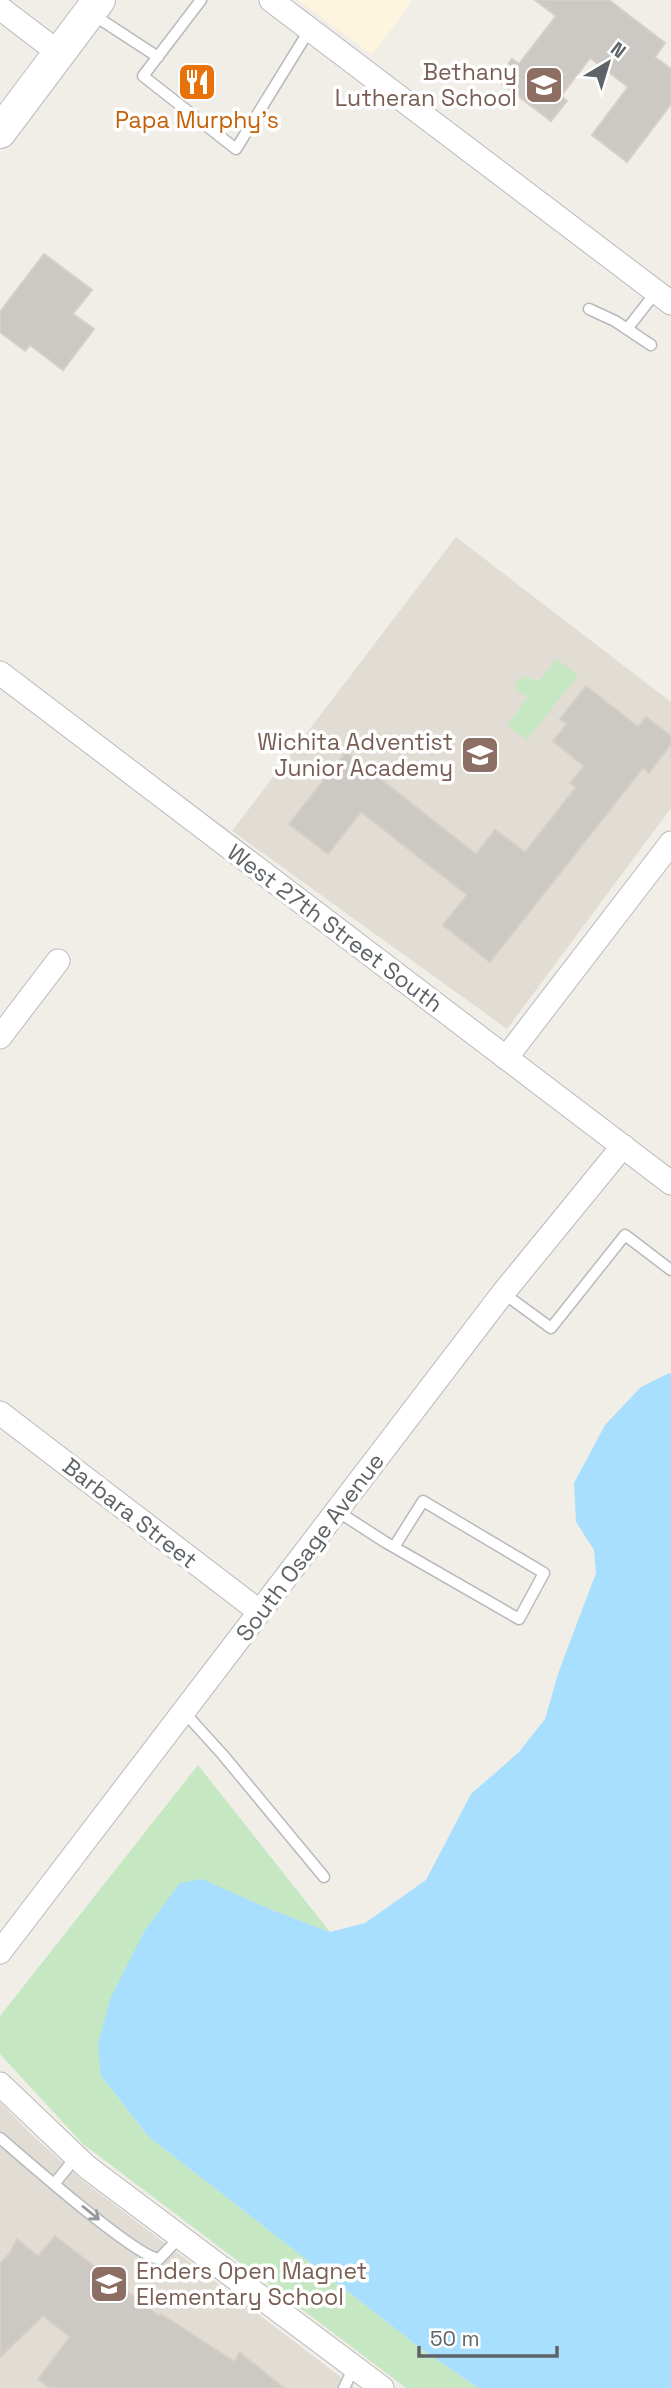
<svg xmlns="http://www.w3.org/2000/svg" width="671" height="2388" font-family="'Space Grotesk',sans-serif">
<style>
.commercial{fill:#fef5de}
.education{fill:#e1ddd5}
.green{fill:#c5e8c3}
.water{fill:#a8dfff}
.building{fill:#ccc9c4;stroke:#d6cfc5;stroke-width:2}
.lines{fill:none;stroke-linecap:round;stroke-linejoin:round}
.lane-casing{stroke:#b7b9bd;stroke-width:13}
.street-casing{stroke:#b7b9bd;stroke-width:25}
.secondary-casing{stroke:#b8bcc0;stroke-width:34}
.lane{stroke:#fff;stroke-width:10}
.street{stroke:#fff;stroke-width:23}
.secondary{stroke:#fff;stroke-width:32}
.oneway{stroke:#969a9c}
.labels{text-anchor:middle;stroke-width:7;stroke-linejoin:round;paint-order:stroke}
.education-label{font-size:23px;fill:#785e54;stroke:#fff;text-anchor:end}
.food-label{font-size:23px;fill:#c56008;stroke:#fff}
.street-label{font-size:23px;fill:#5e6367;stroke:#fff}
</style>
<rect width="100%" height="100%" fill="#f1eee7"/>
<!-- commercial -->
<path class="commercial" d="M298 0H413L372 55Z"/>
<!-- education -->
<g class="education">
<path d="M456 537 671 702V808L507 1029 232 831Z"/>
<path d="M0 2102 31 2134 82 2180 355 2388H0Z"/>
</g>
<!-- green -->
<g class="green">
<path d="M557 659 578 675 527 740 507 725 528 697 518 691 515 683 526 676 538 682Z"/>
<path d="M198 1765 330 1932 267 1908 101 2076 149 2137 419 2347 478 2388H406L83 2144 0 2054V2016Z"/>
</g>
<!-- water -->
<path class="water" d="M669 1373 671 1374V2388H478L419 2347 149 2137 101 2076 98 2045 110 1999 145 1930 180 1883 202 1879 267 1908 330 1932 365 1923 426 1880 471 1794 519 1752 545 1719 559 1671 596 1573 594 1550 576 1522 574 1483 605 1425 641 1387Z"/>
<!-- building -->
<g class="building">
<path d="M535 0H609L665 43 655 57 671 69V104L627 162 592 135 628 87 590 58 561 96 567 101 551 121 497 80 512 59 519 64 556 16Z"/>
<path d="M44 254 92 290 73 314 94 329 63 370 30 345 25 351 0 332V312Z"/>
<path d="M586 686 638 727 646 717 671 736V744L649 773 643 768 490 962 443 925 467 895 361 812 328 854 289 824 346 752 476 854 495 830 525 852 576 787 570 783 584 766 553 741 567 724 560 719Z"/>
<path d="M55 2236 159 2316 161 2314 235 2362 239 2352 284 2388H50L38 2379 70 2337 43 2316 0 2357V2263L10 2253 17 2239 38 2256Z"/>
</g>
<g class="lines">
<defs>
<g id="lane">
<path d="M201 0 143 76 236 149 310 29"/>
<path d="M92 14 158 57"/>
<path d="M589 309 615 321 651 345"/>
<path d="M627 329 656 292"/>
<path d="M503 1293 551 1328 625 1235 671 1270"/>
<path d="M337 1511 385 1542 519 1619 544 1573 423 1501 394 1547"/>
<path d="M184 1712 223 1755 324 1877"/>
<path d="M0 2138C26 2160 134 2256 159 2259L180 2237"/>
<path d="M55 2183 76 2157"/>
<path d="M344 2388 354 2367"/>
</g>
<g id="street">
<path d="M271 0 671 303"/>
<path d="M0 8 59 53"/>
<path d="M0 673 671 1183"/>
<path d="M0 1037 58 961"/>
<path d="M506 1058 671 843"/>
<path d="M0 1413 260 1612"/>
<path d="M0 1952 503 1293 623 1146"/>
<path d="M0 2084 87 2167 382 2388"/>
</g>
<path id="secondary" d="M0 132 99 0"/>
</defs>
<!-- lane casing -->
<use href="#lane" class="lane-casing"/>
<!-- street casing -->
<use href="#street" class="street-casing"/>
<!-- secondary casing -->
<use href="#secondary" class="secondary-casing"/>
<!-- lane -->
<use href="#lane" class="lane"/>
<!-- street -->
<use href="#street" class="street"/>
<!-- secondary -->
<use href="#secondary" class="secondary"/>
</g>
<!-- one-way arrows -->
<defs><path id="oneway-shaft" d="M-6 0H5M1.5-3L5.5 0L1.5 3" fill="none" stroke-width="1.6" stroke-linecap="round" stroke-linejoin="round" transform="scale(1.75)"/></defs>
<use class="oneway" href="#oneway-shaft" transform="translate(91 2213) rotate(39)"/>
<!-- icons -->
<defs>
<symbol id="restaurant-square" viewBox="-11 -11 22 22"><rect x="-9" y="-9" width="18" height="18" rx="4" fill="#e8710a" stroke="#fff"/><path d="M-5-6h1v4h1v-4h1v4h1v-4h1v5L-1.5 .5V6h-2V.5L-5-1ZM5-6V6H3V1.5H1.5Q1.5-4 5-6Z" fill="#fff"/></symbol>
<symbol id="school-square" viewBox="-11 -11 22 22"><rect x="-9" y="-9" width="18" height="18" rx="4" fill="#8d6e63" stroke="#fff"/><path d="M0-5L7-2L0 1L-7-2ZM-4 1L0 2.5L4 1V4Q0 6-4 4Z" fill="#fff"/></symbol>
</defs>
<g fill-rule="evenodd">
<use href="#restaurant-square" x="175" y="60" width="44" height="44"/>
<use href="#school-square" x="522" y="63" width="44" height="44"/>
<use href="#school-square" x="458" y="733" width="44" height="44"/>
<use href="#school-square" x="87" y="2262" width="44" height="44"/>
</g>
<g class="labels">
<!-- education labels -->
<g class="education-label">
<text x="517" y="80">Bethany<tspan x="517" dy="26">Lutheran School</tspan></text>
<text x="453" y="750">Wichita Adventist<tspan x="453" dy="26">Junior Academy</tspan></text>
<text x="136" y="2279" text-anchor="start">Enders Open Magnet<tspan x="136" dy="26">Elementary School</tspan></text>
</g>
<!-- food labels -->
<g class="food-label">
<text x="197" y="128">Papa Murphy's</text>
</g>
<!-- street labels -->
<g class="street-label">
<text transform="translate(335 928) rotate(37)" y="8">West 27th Street South</text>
<text transform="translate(130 1513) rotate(38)" y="8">Barbara Street</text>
<text transform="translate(310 1547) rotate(-53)" y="8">South Osage Avenue</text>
</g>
</g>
<!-- north arrow -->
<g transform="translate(608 63) rotate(38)" stroke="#ffffff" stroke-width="5" paint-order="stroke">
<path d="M0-5L12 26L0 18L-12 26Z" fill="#5e6367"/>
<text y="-10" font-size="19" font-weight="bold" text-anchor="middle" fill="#5e6367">N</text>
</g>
<!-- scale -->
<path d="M419 2346v10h138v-10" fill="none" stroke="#5e6367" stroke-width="3.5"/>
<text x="430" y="2346" font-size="21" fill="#5e6367" stroke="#ffffff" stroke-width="5" paint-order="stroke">50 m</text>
</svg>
